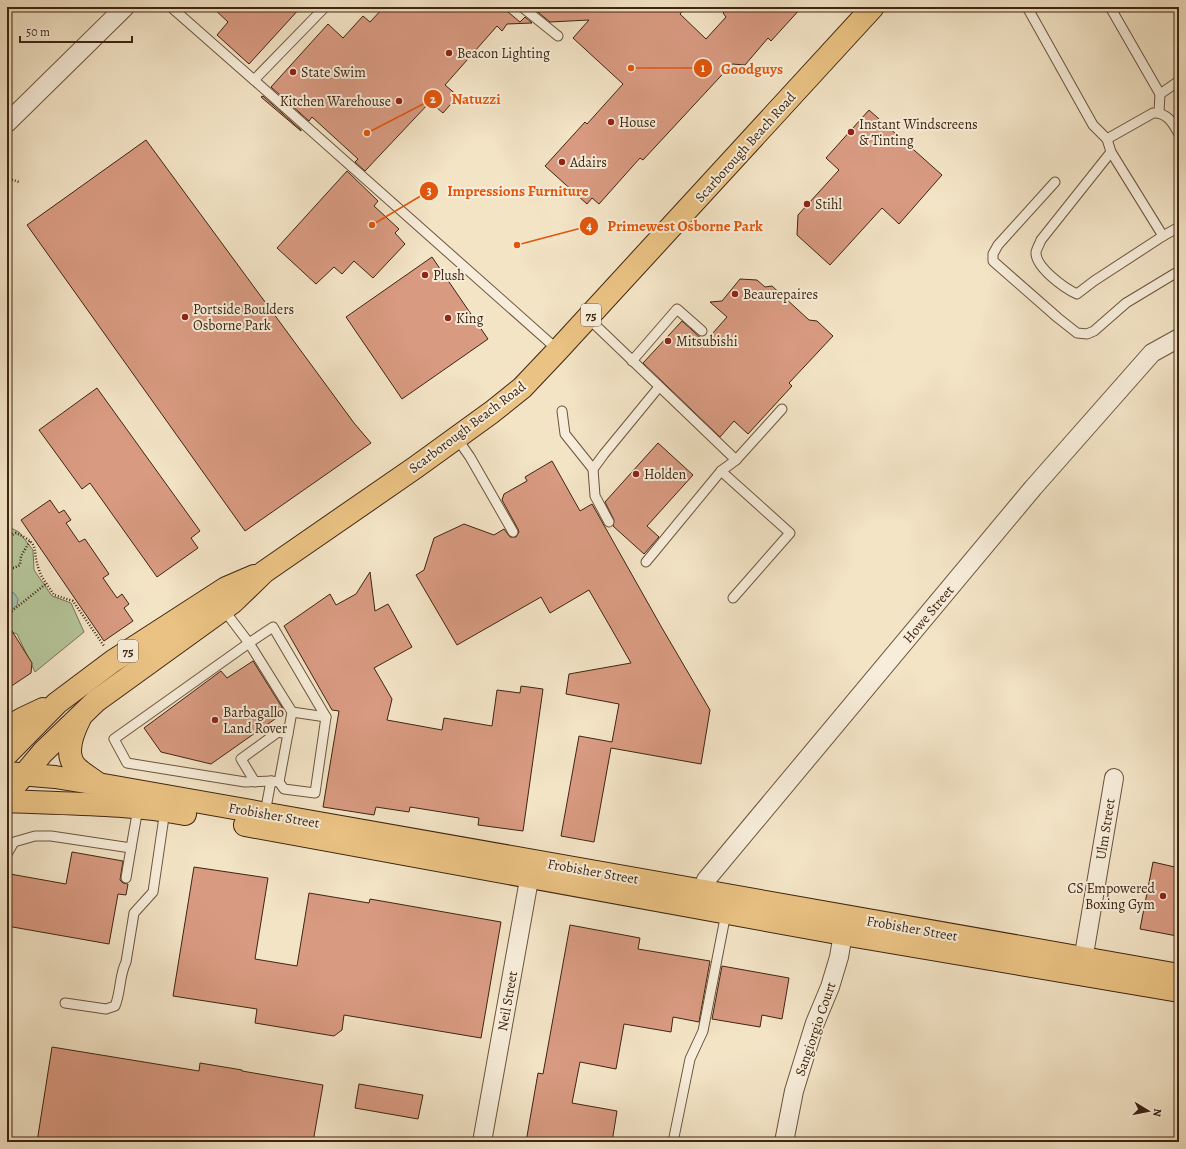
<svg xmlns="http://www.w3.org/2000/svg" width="1186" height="1149" font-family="Alegreya,serif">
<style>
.green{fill:#b5c599;stroke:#7a7555}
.water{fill:#9dbfaf;stroke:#778170}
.building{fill:#d89a81;stroke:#3f2511}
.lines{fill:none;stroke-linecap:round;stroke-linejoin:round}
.service-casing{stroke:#6c553e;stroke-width:11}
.minor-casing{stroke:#6c553e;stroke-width:20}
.primary-casing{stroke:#3f2511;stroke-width:24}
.path{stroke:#3f2511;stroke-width:2.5;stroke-dasharray:1 2;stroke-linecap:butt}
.service{stroke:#f7edda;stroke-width:9}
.minor{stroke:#f7edda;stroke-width:18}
.primary{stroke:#eac283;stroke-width:22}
.poi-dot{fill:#8f2418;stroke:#f7edda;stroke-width:1.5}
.labels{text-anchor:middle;stroke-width:4;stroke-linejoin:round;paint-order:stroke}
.shield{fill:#f7edda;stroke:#76614d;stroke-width:1}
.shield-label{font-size:13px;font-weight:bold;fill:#3f2511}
.poi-label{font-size:14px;fill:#3f2511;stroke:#f7edda;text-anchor:start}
.street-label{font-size:14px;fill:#3f2511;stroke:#f7edda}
.leader{fill:none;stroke:#e0560c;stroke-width:1.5}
.callout-dot{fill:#e0560c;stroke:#f7edda;stroke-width:1.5}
.mark-label{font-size:12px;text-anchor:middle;font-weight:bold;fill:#fff}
.callout-label{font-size:15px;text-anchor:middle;font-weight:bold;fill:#e0560c;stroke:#f7edda;stroke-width:4;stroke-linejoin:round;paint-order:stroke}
</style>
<rect width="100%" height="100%" fill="#f3e4c6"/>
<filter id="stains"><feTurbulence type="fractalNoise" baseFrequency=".005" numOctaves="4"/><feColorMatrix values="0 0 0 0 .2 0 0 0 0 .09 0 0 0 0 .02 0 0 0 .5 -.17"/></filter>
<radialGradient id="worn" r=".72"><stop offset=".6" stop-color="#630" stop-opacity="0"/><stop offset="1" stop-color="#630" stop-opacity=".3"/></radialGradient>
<!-- green -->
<path class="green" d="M11 528 19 532 33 550 34 570 52 596 71 603 84 632 35 672 17 634 7 630V529Z"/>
<!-- water -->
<path class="water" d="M7 591 14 593 18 599 17 605C14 608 12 610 7 610Z"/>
<!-- building -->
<g class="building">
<path d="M212 7H301L249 64 217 35 228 22Z"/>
<path d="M384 7H502L520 22 525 17 532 23 507 24 502 31 497 26 445 85 458 96 443 113 430 102 365 171 355 162 358 159 312 117 309 121 271 87 328 24 343 38 363 16 370 22Z"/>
<path d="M533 7H686L680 14 706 39 726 17 723 13 729 7H802L771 41 768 38 745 65 732 64 643 160 640 158 599 204 592 198 587 204 545 166 585 122 587 124 623 84 573 38 589 20 550 22 533 8Z"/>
<path d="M263 96 301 130V131L261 97Z"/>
<path d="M869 110 942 175 899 224 882 208 830 265 797 235 798 215 839 170 826 158Z"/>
<path d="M146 140 354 423 371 443 245 531 27 225Z"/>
<path d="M347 171 378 201 374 206 399 229 395 233 405 244 373 278 354 261 342 274 334 267 316 284 277 248Z"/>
<path d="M432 257 488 339 402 399 346 317Z"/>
<path d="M740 279 757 280 765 287 772 286 809 320 817 321 833 336 789 383 792 386 748 434 734 421 720 437 643 363 682 321 705 342 727 317 710 302 722 301Z"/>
<path d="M97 388 200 531 191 538 198 548 157 577 90 483 82 489 39 430Z"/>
<path d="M658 443 693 475 647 526 659 537 644 554 613 526 614 520 605 502Z"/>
<path d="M552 461 580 511 592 504 662 628 710 710 701 764 611 748 594 842 561 836 579 736 612 742 619 704 566 694 569 674 631 663 589 590 550 613 541 597 457 645 416 575 424 570 434 538 464 524 494 535 504 529 510 537H516L519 532 518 529 502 500 504 494 527 481 525 477Z"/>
<path d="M50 500 59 513 64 510 71 520 66 523 79 542 85 539 109 574 103 578 117 598 122 594 129 604 124 608 133 621 104 641 21 520Z"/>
<path d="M370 572 375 611 388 604 412 647 374 668 392 699 387 720 442 730 444 718 492 726 497 690 520 693 521 686 543 689 523 831 478 825 479 818 410 807 409 812 376 807 374 815 323 807 339 711 332 710 284 626 330 594 336 605 356 594Z"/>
<path d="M7 623 32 663 31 673 7 689Z"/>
<path d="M253 661 285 712 211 764 161 752 144 728 221 671 227 678Z"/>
<path d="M72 852 123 861 120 880 123 883 128 884 126 895 118 894 109 944 7 926V890L10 874 66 884Z"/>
<path d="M1153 862 1179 868V924L1177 936 1140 929Z"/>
<path d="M194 867 268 878 255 959 297 966 309 893 369 903 370 899 501 922 481 1038 344 1015 342 1030 334 1036 255 1023 257 1009 173 996Z"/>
<path d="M570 925 640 938 638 949 710 961 699 1022 673 1017 671 1032 624 1024 616 1069 580 1062 572 1103 617 1111 612 1142H526L538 1073 543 1074Z"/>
<path d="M722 966 789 978 782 1019 762 1015 760 1027 712 1019Z"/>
<path d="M52 1047 199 1071 200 1063 242 1070V1071L323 1085 313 1142H37Z"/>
<path d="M359 1084 423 1095 418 1119 355 1108Z"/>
</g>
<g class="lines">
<defs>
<g id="service">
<path d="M171 7 254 80 325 7"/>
<path d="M522 7 558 36"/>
<path d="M1027 7 1093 125 1107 139 1111 152 1163 236 1094 281 1077 294C1064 288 1035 267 1036 252 1037 248 1040 243 1041 240L1111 152"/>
<path d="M1110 7 1160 94"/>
<path d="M254 80 558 350"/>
<path d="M1159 112 1160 94 1179 81"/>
<path d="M1107 139 1153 113C1167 112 1173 123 1179 134"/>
<path d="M1055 182 998 245 993 254V261L1058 318 1077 333 1087 334 1094 331 1126 303 1179 271"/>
<path d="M1163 236 1179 227"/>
<path d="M588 318 736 460"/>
<path d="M632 361 677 309 702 331"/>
<path d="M562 411 565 434 593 469 604 454 659 387"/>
<path d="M456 437 470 457 513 532"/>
<path d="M593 469 595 496 609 522"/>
<path d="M721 471 736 460 782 409"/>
<path d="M646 562 721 471 790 533 733 598"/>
<path d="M224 610 249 643 273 627 326 717 315 793 284 789 279 782"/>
<path d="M249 643 292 712 279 782 271 781 245 782 127 763 114 739Z"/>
<path d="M292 712 326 717"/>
<path d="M255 782 241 759 278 732 288 734"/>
<path d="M265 813 271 781"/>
<path d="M7 854 14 842 35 836H51L131 848 138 808"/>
<path d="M126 878 131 848"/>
<path d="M65 1003 106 1009 115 1006C121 992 119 976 126 962L134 913 153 892 165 810"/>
<path d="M673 1142 690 1059 703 1031 726 913"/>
</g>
<g id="minor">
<path d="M7 123 125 7"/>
<path d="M700 904 702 890 706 880 1033 488 1152 353 1179 338"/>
<path d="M1081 972 1114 778"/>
<path d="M482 1142 532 863"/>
<path d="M784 1142 794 1091 815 1023 830 987 839 957 845 922"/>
</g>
<g id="primary">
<path d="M80 718C73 732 63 755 77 768 83 774 91 778 97 783"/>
<path d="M7 728 22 719 43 709"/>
<path d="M7 754 57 703 113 661 226 588 254 576"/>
<path d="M7 773 55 777 98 784 1179 975"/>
<path d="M17 783 43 752 96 701 233 602 264 572 416 467 492 412 522 388 558 350 873 7"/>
<path d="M7 801C66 804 127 803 185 814"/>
<path d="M245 825 843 934 1179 991"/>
</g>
</defs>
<!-- service casing -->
<use href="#service" class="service-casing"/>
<!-- minor casing -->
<use href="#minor" class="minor-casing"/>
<!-- primary casing -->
<use href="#primary" class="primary-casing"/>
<!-- path -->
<g class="path">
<path d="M7 158 10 162V179L19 182"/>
<path d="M7 537 16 533C42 545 31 548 39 570 42 579 49 587 54 595L73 601 104 646"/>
<path d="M7 568H14L20 565 21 556 30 541"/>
<path d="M7 615 47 583"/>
</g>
<!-- service -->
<use href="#service" class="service"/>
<!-- minor -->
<use href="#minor" class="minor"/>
<!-- primary -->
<use href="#primary" class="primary"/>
</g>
<!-- markers -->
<g class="poi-dot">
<circle cx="449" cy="53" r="4"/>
<circle cx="293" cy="72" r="4"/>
<circle cx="399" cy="101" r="4"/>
<circle cx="611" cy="122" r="4"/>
<circle cx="851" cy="132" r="4"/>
<circle cx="562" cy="162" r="4"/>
<circle cx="807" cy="204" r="4"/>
<circle cx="425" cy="275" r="4"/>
<circle cx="735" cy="294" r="4"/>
<circle cx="185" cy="317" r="4"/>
<circle cx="448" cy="318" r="4"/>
<circle cx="668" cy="341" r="4"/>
<circle cx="636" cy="474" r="4"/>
<circle cx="215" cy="720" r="4"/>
<circle cx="1163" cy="896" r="4"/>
</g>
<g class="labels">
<!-- shield labels -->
<g class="shield">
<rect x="581" y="304" width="20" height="22" rx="3"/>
<rect x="118" y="640" width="20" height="22" rx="3"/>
</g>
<g class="shield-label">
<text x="591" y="320">75</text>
<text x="128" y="656">75</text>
</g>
<!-- poi labels -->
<g class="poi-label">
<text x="457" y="58">Beacon Lighting</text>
<text x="301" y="77">State Swim</text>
<text x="391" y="106" text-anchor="end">Kitchen Warehouse</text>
<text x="619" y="127">House</text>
<text x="859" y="129">Instant Windscreens<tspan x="859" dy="16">&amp; Tinting</tspan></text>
<text x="570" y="167">Adairs</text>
<text x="815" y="209">Stihl</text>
<text x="433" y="280">Plush</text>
<text x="743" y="299">Beaurepaires</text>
<text x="193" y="314">Portside Boulders<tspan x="193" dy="16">Osborne Park</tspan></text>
<text x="456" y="323">King</text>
<text x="676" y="346">Mitsubishi</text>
<text x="644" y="479">Holden</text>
<text x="223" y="717">Barbagallo<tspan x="223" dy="16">Land Rover</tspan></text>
<text x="1155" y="893" text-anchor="end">CS Empowered<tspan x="1155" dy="16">Boxing Gym</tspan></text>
</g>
<!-- street labels -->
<g class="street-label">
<text transform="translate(745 147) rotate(-48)" y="5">Scarborough Beach Road</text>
<text transform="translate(467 427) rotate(-37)" y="5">Scarborough Beach Road</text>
<text transform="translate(928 614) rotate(-50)" y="5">Howe Street</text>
<text transform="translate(274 815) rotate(10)" y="5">Frobisher Street</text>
<text transform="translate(1105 829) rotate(-81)" y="5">Ulm Street</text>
<text transform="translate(593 871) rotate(10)" y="5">Frobisher Street</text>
<text transform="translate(912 928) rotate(10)" y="5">Frobisher Street</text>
<text transform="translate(507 1001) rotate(-80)" y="5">Neil Street</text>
<text transform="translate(815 1029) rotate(-71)" y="5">Sangiorgio Court</text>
</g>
</g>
<!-- callouts -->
<path class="leader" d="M631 68L703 68M367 133L433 99M372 225L429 191M517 245L589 226"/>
<g class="callout-dot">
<circle cx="631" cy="68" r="4"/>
<circle cx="367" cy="133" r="4"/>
<circle cx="372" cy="225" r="4"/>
<circle cx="517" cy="245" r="4"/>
<circle cx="703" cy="68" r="10"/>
<circle cx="433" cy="99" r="10"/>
<circle cx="429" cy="191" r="10"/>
<circle cx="589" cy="226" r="10"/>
</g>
<g class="mark-label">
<text x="703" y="72">1</text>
<text x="433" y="103">2</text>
<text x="429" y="195">3</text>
<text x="589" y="230">4</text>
</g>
<g class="callout-label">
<text x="752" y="74">Goodguys</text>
<text x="476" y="104">Natuzzi</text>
<text x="518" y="196">Impressions Furniture</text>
<text x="685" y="231">Primewest Osborne Park</text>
</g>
<!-- margin -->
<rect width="1186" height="1149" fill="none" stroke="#f3e4c6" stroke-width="24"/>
<rect x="8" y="8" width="1170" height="1133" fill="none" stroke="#3f2511" stroke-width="2"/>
<rect x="12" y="12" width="1162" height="1125" fill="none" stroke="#3f2511"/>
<!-- north arrow -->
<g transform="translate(1148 1111) rotate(100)" stroke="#f7edda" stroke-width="3" paint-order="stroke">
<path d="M0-3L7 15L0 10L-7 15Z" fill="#3f2511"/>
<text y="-6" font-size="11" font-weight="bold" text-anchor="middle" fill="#3f2511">N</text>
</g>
<!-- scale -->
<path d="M20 36v6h112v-6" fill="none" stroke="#3f2511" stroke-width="2"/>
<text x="26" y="36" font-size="12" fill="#3f2511" stroke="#f7edda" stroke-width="3" paint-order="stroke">50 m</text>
<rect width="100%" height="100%" filter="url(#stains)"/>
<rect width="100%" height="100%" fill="url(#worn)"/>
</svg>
